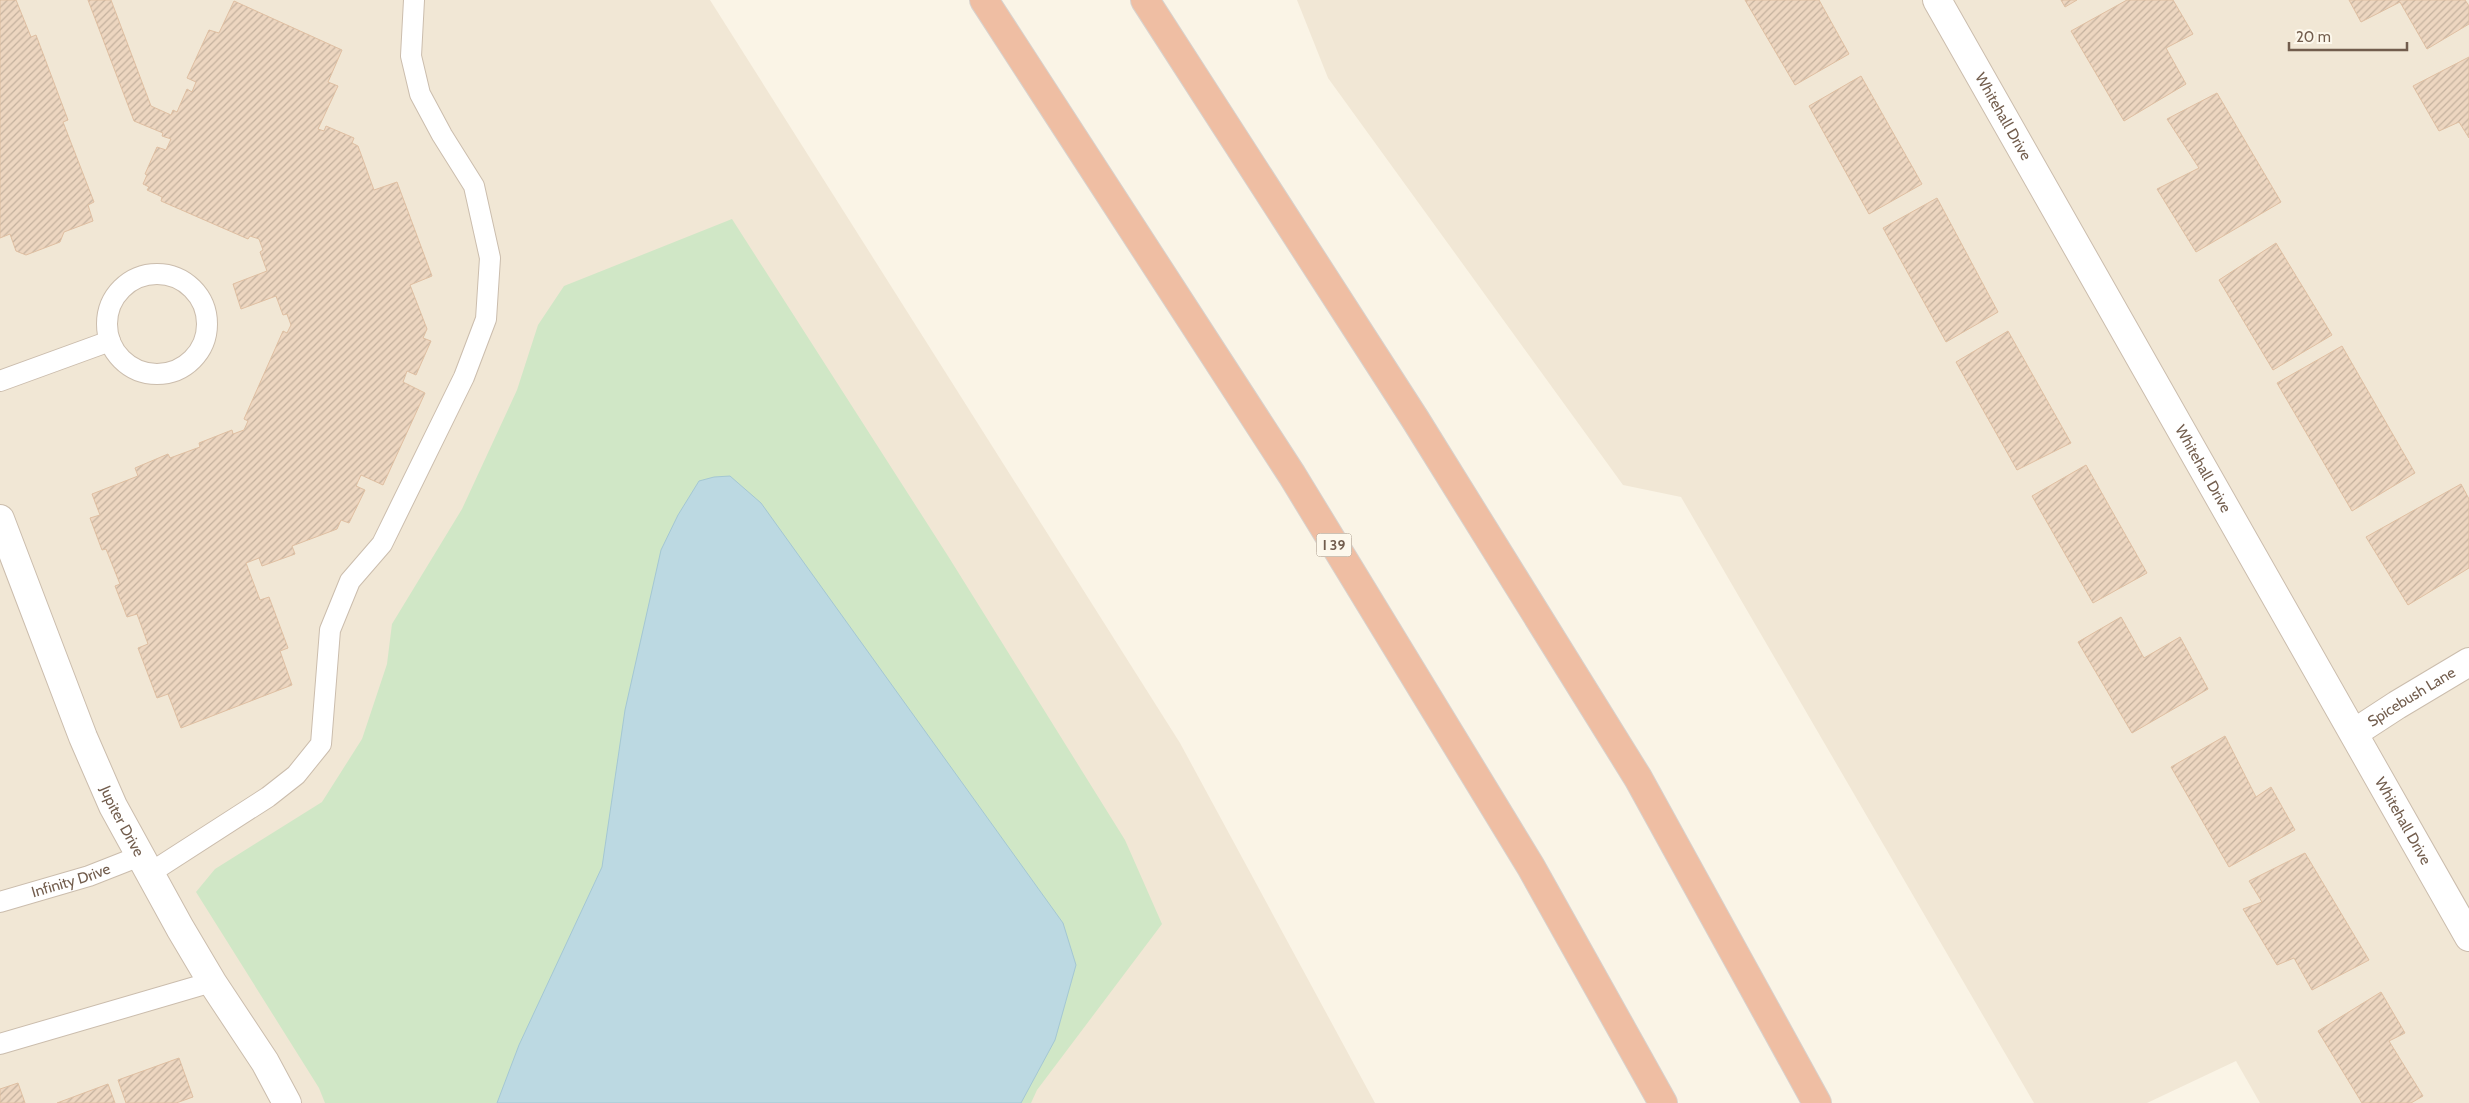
<svg xmlns="http://www.w3.org/2000/svg" width="2469" height="1103" font-family="Cabin,sans-serif">
<style>
.residential{fill:#f1e7d5}
.grass{fill:#d0e7c6}
.water{fill:#bcd9e2;stroke:#a4c7d3}
.building{fill:url(#building-hatch);stroke:#dfbfa2}
.lines{fill:none;stroke-linecap:round;stroke-linejoin:round}
.lane-casing{stroke:#cbbdad;stroke-width:22}
.street-casing{stroke:#cbbdad;stroke-width:30}
.highway-casing{stroke:#d8d2cd;stroke-width:30}
.lane{stroke:#fff;stroke-width:20}
.street{stroke:#fff;stroke-width:28}
.highway{stroke:#efbea3;stroke-width:28}
.labels{text-anchor:middle;stroke-width:4;stroke-linejoin:round;paint-order:stroke}
.shield{fill:#fdf8ec;stroke:#9c8c7d;stroke-width:1}
.shield-label{font-size:14px;font-weight:bold;fill:#725d4d}
.street-label{font-size:15px;fill:#725d4d;stroke:#fdf8ec}
</style>
<defs>
<pattern id="building-hatch" width="6" height="6" patternUnits="userSpaceOnUse" patternTransform="scale(1.25)"><rect width="6" height="6" fill="#edd6c0"/><path d="M-1 1l2-2M0 6l6-6M5 7l2-2" fill="none" stroke="#c4b19e"/></pattern>
</defs>
<rect width="100%" height="100%" fill="#faf4e6"/>
<!-- residential -->
<g class="residential">
<path d="M0 0H710L1180 743 1375 1103H0Z"/>
<path d="M1297 0H2469V1103H2260L2236 1061 2147 1103H2034L1681 497 1623 485 1328 78Z"/>
</g>
<!-- grass -->
<path class="grass" d="M732 219 948 556 1125 840 1162 924 1037 1090 1031 1103H325L319 1088 196 892 215 869 322 802 362 739 387 664 392 624 462 509 517 390 538 325 564 286Z"/>
<!-- water -->
<path class="water" d="M730 476 761 503 1063 923 1076 965 1055 1040 1021 1103H497L519 1045 602 867 625 710 661 550 678 515 699 481 714 477Z"/>
<!-- building -->
<g class="building">
<path d="M0 0H16L31 37 36 35 68 120 63 122 94 202 88 205 93 221 64 232 60 242 26 255 16 251 10 234 0 238Z"/>
<path d="M88 0H111L151 106 171 115 173 110 177 112 187 89 192 92 196 82 187 78 209 30 219 33 234 1 342 50 328 82 338 86 318 129 324 131 326 126 354 138 352 143 358 146 374 190 397 182 432 276 410 285 427 329 423 338 431 341 416 375 407 371 403 382 425 393 383 485 361 475 356 486 365 490 349 523 341 520 337 529 292 546 295 554 262 566 259 558 246 563 260 600 269 597 288 648 280 651 292 685 181 728 168 694 157 698 138 648 148 644 137 614 127 617 115 586 120 584 106 549 102 550 90 518 100 515 92 494 138 476 135 468 168 454 170 458 200 447 199 443 232 430 233 434 244 430 248 421 244 419 283 331 287 333 291 325 287 314 283 315 276 296 241 309 233 284 267 271 260 252 263 250 259 239 250 236 248 239 161 201 162 197 147 190 149 187 143 184 147 175 145 174 157 147 166 150 171 139 162 136 163 133 134 121Z"/>
<path d="M1745 0H1819L1849 54 1795 85Z"/>
<path d="M2061 0H2077L2065 7Z"/>
<path d="M2127 0H2173L2193 34 2166 48 2186 84 2124 121 2071 31Z"/>
<path d="M2349 0H2465L2469 6V24L2427 49 2400 2 2361 22Z"/>
<path d="M2469 57V138L2459 122 2439 131 2413 86Z"/>
<path d="M1861 76 1922 184 1869 214 1809 106Z"/>
<path d="M2217 93 2281 202 2196 252 2157 189 2199 168 2167 119Z"/>
<path d="M1937 198 1998 312 1946 342 1883 228Z"/>
<path d="M2276 243 2332 335 2273 370 2219 280Z"/>
<path d="M2008 331 2071 443 2017 470 1956 362Z"/>
<path d="M2342 346 2415 473 2352 511 2277 383Z"/>
<path d="M2086 465 2147 573 2093 603 2032 496Z"/>
<path d="M2461 484 2469 499V568L2408 605 2366 537Z"/>
<path d="M2121 617 2144 658 2180 637 2208 689 2132 733 2078 642Z"/>
<path d="M2225 736 2256 797 2271 787 2295 830 2229 867 2171 767Z"/>
<path d="M2305 853 2369 960 2312 990 2294 958 2277 965 2243 909 2262 902 2249 881Z"/>
<path d="M2381 992 2405 1033 2389 1041 2423 1096 2411 1103H2362L2318 1031Z"/>
<path d="M179 1058 193 1097 176 1103H126L118 1080Z"/>
<path d="M18 1083 25 1103H0V1089Z"/>
<path d="M108 1084 115 1103H57Z"/>
</g>
<g class="lines">
<defs>
<g id="lane">
<circle cx="157" cy="324" r="50"/>
<path d="M0 381 110 341"/>
<path d="M150 873 268 797 296 775 321 744 330 630 350 581 382 544 464 377 486 319 490 258 474 186 442 135 420 94 411 56 414 0"/>
<path id="s1" d="M0 902 89 876 140 856"/>
<path d="M0 1044 212 982"/>
</g>
<g id="street">
<path id="s2" d="M1937 0 2469 937"/>
<path id="s3" d="M0 519 83 737 113 806 180 928 212 982 265 1062 287 1103"/>
<path id="s4" d="M2354 733 2397 705 2469 662"/>
</g>
<g id="highway">
<path d="M984 0 1292 475 1531 867 1663 1103"/>
<path d="M1145 0 1415 419 1638 778 1817 1103"/>
</g>
</defs>
<!-- lane casing -->
<use href="#lane" class="lane-casing"/>
<!-- street casing -->
<use href="#street" class="street-casing"/>
<!-- highway casing -->
<use href="#highway" class="highway-casing"/>
<!-- lane -->
<use href="#lane" class="lane"/>
<!-- street -->
<use href="#street" class="street"/>
<!-- highway -->
<use href="#highway" class="highway"/>
</g>
<g class="labels">
<!-- shield labels -->
<rect class="shield" x="1316.5" y="533.5" width="35" height="23" rx="4"/>
<g class="shield-label">
<text x="1334" y="550">I 39</text>
</g>
<!-- street labels -->
<g class="street-label">
<text dy="5" stroke="none"><textPath href="#s2" startOffset="134">Whitehall Drive</textPath></text>
<text dy="5" stroke="none"><textPath href="#s2" startOffset="539">Whitehall Drive</textPath></text>
<text dy="5" stroke="none"><textPath href="#s4" startOffset="68">Spicebush Lane</textPath></text>
<text dy="5" stroke="none"><textPath href="#s2" startOffset="944">Whitehall Drive</textPath></text>
<text dy="5" stroke="none"><textPath href="#s3" startOffset="326">Jupiter Drive</textPath></text>
<text dy="5" stroke="none"><textPath href="#s1" startOffset="74">Infinity Drive</textPath></text>
</g>
</g>
<!-- scale -->
<path d="M2289 42v8h118v-8" fill="none" stroke="#725d4d" stroke-width="2.5"/>
<text x="2296" y="42" font-size="15" fill="#725d4d" stroke="#fdf8ec" stroke-width="4" paint-order="stroke">20 m</text>
</svg>
